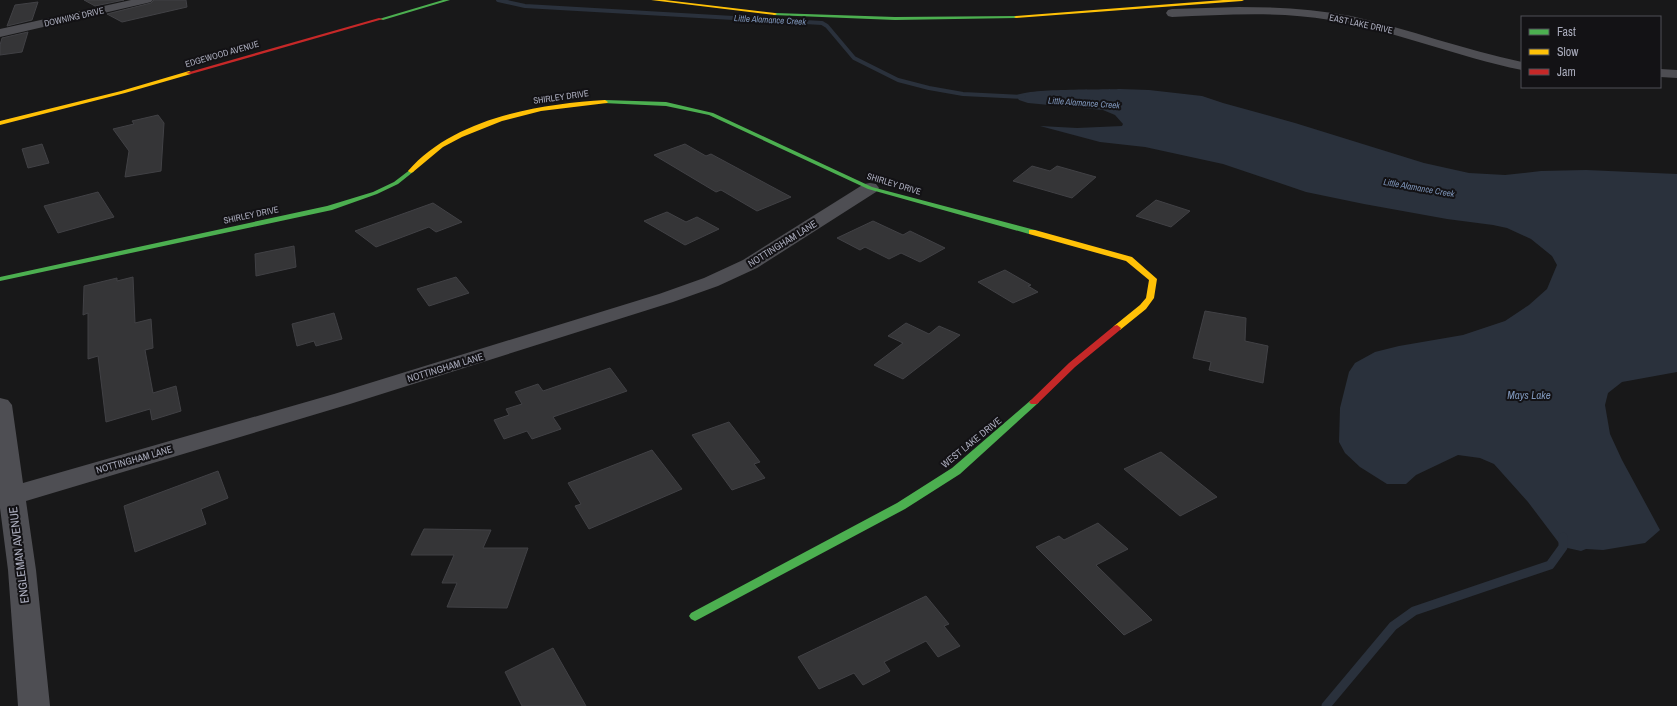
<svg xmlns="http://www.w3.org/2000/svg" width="1677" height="706" font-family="'Archivo Narrow',sans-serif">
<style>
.water{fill:#2a313c}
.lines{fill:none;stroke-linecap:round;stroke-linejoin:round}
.stream-far1{stroke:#2a313c;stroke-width:4}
.stream{stroke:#2a313c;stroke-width:9}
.building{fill:#353537;stroke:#414145}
.street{fill:#4e4e53;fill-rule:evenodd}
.fast{fill:#4caf50;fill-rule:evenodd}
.slow{fill:#ffc107;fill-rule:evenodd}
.jam{fill:#c62828;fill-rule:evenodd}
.labels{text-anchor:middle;stroke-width:4;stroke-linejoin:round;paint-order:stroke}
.far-street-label{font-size:9px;fill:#a9abbb;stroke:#131215}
.far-water-label{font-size:9px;font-style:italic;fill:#7d94b8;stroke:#131215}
.street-label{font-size:10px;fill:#a9abbb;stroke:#131215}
.water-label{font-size:11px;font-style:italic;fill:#7d94b8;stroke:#131215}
.near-street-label{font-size:12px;fill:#a9abbb;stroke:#131215}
</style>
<rect width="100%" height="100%" fill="#181819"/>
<!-- water -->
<path class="water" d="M1120 89 1149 90 1202 96 1223 103 1295 123 1424 163 1469 173 1505 175 1541 171 1586 170 1677 174V372L1622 382 1608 393 1605 405 1610 434 1622 460 1660 530 1645 543 1603 550 1586 549 1581 551 1563 547 1559 543 1528 502 1494 464 1480 458 1458 455 1416 475 1406 484H1387L1360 467 1345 453 1339 442 1340 408 1349 372 1355 363 1375 352 1399 346 1463 335 1505 321 1529 305 1547 289 1557 265 1552 256 1531 239 1507 228 1493 225 1447 219 1364 204 1306 192 1223 164 1145 147 1100 142 1040 126 1077 128 1122 126 1123 124 1115 115 1103 110 1028 103 1019 100 1016 96C1025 88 1104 90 1120 89Z"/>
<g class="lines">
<!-- stream-far1 -->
<path class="stream-far1" d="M498 0 525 6 822 23 827 26 854 58 898 80 929 88 963 94 1024 97"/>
<!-- stream -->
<path class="stream" d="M1326 706 1393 626 1414 611 1550 565 1563 547V537"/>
</g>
<!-- building -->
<g class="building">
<path d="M84 0H124L95 6Z"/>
<path d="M154 0H186L187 7 122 22 107 14 151 3Z"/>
<path d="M38 2 32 20 7 26 15 5Z"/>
<path d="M28 32 22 52 0 55V45L2 38Z"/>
<path d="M158 115 164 123 161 171 125 177 129 151 113 129 134 124 132 121Z"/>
<path d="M42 144 49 163 28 168 22 149Z"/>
<path d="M685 144 706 156 711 154 791 197 757 211 721 190 716 192 654 155Z"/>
<path d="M1032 166 1050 171 1057 166 1096 177 1072 198 1013 181Z"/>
<path d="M98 192 114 217 58 233 44 206Z"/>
<path d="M1156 200 1190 211 1171 227 1136 216Z"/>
<path d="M433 203 462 222 436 232 429 227 376 247 355 231Z"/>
<path d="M667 212 686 222 697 217 719 229 685 245 644 221Z"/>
<path d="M873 221 903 235 910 231 945 248 920 262 901 253 889 259 865 247 860 250 837 238Z"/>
<path d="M294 246 296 267 256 276 255 254Z"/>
<path d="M1005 270 1031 285 1028 286 1038 292 1013 303 978 282Z"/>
<path d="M133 277 135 323 151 319 153 348 145 350 153 393 176 386 181 411 152 420 150 409 106 422 98 356 88 359V313L83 315 84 286 117 278V281Z"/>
<path d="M456 277 469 293 429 306 417 289Z"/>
<path d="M1205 311 1246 318 1245 341 1268 346 1263 383 1209 370 1211 362 1193 358Z"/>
<path d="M334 313 342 339 316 346 314 341 297 346 292 324Z"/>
<path d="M906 323 929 334 939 326 960 335 903 379 874 365 903 343 888 336Z"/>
<path d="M610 368 627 391 553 417 561 429 532 439 527 431 504 439 494 420 509 415 506 409 522 404 515 392 538 384 543 391Z"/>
<path d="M729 422 760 462 754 464 765 478 732 490 692 435Z"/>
<path d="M652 450 682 489 589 529 575 506 581 504 568 483Z"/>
<path d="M1161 452 1217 497 1180 516 1124 469Z"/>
<path d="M218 471 228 498 201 509 206 524 135 552 124 506Z"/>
<path d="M1098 523 1128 549 1096 565 1152 620 1124 635 1036 547 1059 536 1064 540Z"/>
<path d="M424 529 491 530 483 548H528L507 608 447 607 457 583H442L454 555H411Z"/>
<path d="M926 596 949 624 944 626 960 646 938 657 926 641 884 662 890 671 863 685 854 673 819 689 798 657Z"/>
<path d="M553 648 586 706H522L505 672Z"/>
</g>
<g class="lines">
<!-- street -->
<g class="street">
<path d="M131 0H153L151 2 147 3 0 37V29Z"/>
<path d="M1239 7C1277 7 1314 9 1351 16 1409 29 1464 50 1522 62V70C1457 57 1396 31 1330 20 1278 11 1224 15 1172 17L1168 16 1166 13 1168 10 1172 9Z"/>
<path d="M1660 69 1677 70V78L1660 77Z"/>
<path d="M870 183 876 184 879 188 876 192 757 268 718 286 673 302 350 404 26 501 36 570 50 706H18L8 570 0 508V398L8 400 12 405 23 483 334 394 659 294 704 278 743 260 864 184Z"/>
</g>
<!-- fast -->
<g class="fast">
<path d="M443 0H450L383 20 379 19Z"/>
<path d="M775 13 895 17 1016 16 1018 17 1016 18 895 20 773 15V14Z"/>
<path d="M605 100 666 102 713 113 872 187 1035 230 1036 232 1032 234H1029L868 189 709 115 666 106 603 103 602 102Z"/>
<path d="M411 169 414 171 413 172 398 184 377 194 332 210 0 281V277L327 206 373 192 394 182Z"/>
<path d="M1034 399 1037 400 1039 402 1037 404 960 474 905 509 699 619 695 621 691 619 689 616 691 613 897 503 952 468 1031 400Z"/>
</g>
<!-- slow -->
<g class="slow">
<path d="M651 0H665L775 13 777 14 775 15Z"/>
<path d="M1223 0H1244L1242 1 1016 18 1014 17 1016 16Z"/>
<path d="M189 71 191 72V74L125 93 0 125V121L121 91Z"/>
<path d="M605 100 608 102 607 103 541 111 502 121 462 137 443 147 413 172 411 173 408 171C454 118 539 104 605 100Z"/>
<path d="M1029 230H1035L1132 257 1157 279 1154 298 1146 309 1120 330H1114L1113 328 1114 326 1140 305 1146 298 1149 280 1126 261 1029 234Z"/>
</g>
<!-- jam -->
<g class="jam">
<path d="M379 18 383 19 191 74 186 73Z"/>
<path d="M1117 325 1121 328 1120 330 1075 367 1037 404H1031L1029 402 1031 400 1069 363 1114 326Z"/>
</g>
</g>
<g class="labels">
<!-- far-street labels -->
<g class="far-street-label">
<text transform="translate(74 17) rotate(-13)" y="3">DOWNING DRIVE</text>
<text transform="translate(1361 24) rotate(12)" y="3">EAST LAKE DRIVE</text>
<text transform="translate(222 54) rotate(-16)" y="3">EDGEWOOD AVENUE</text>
<text transform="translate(561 97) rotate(-8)" y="3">SHIRLEY DRIVE</text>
<text transform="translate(894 184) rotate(17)" y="3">SHIRLEY DRIVE</text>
<text transform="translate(251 215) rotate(-12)" y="3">SHIRLEY DRIVE</text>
</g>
<!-- far-water labels -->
<g class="far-water-label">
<text transform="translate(770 20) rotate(3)" y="3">Little Alamance Creek</text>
<text transform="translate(1084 103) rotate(4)" y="3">Little Alamance Creek</text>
<text transform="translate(1419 188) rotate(10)" y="3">Little Alamance Creek</text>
</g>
<!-- street labels -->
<g class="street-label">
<text transform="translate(782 243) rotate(-32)" y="4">NOTTINGHAM LANE</text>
<text transform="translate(445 367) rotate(-17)" y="4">NOTTINGHAM LANE</text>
<text transform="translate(971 442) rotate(-39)" y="4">WEST LAKE DRIVE</text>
<text transform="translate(134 459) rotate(-16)" y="4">NOTTINGHAM LANE</text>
</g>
<!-- water labels -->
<g class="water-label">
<text x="1529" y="399">Mays Lake</text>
</g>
<!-- near-street labels -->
<g class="near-street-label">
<text transform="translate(19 555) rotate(-97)" y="4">ENGLEMAN AVENUE</text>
</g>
</g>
<!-- legend -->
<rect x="1521" y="16" width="140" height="72" fill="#131215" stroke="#4f4f57"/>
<rect x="1529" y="29" width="20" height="6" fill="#4caf50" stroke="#4f4f57"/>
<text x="1557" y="36" font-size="12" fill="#a9abbb">Fast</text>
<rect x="1529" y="49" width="20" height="6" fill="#ffc107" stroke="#4f4f57"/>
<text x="1557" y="56" font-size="12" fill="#a9abbb">Slow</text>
<rect x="1529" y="69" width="20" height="6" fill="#c62828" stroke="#4f4f57"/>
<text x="1557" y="76" font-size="12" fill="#a9abbb">Jam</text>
</svg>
